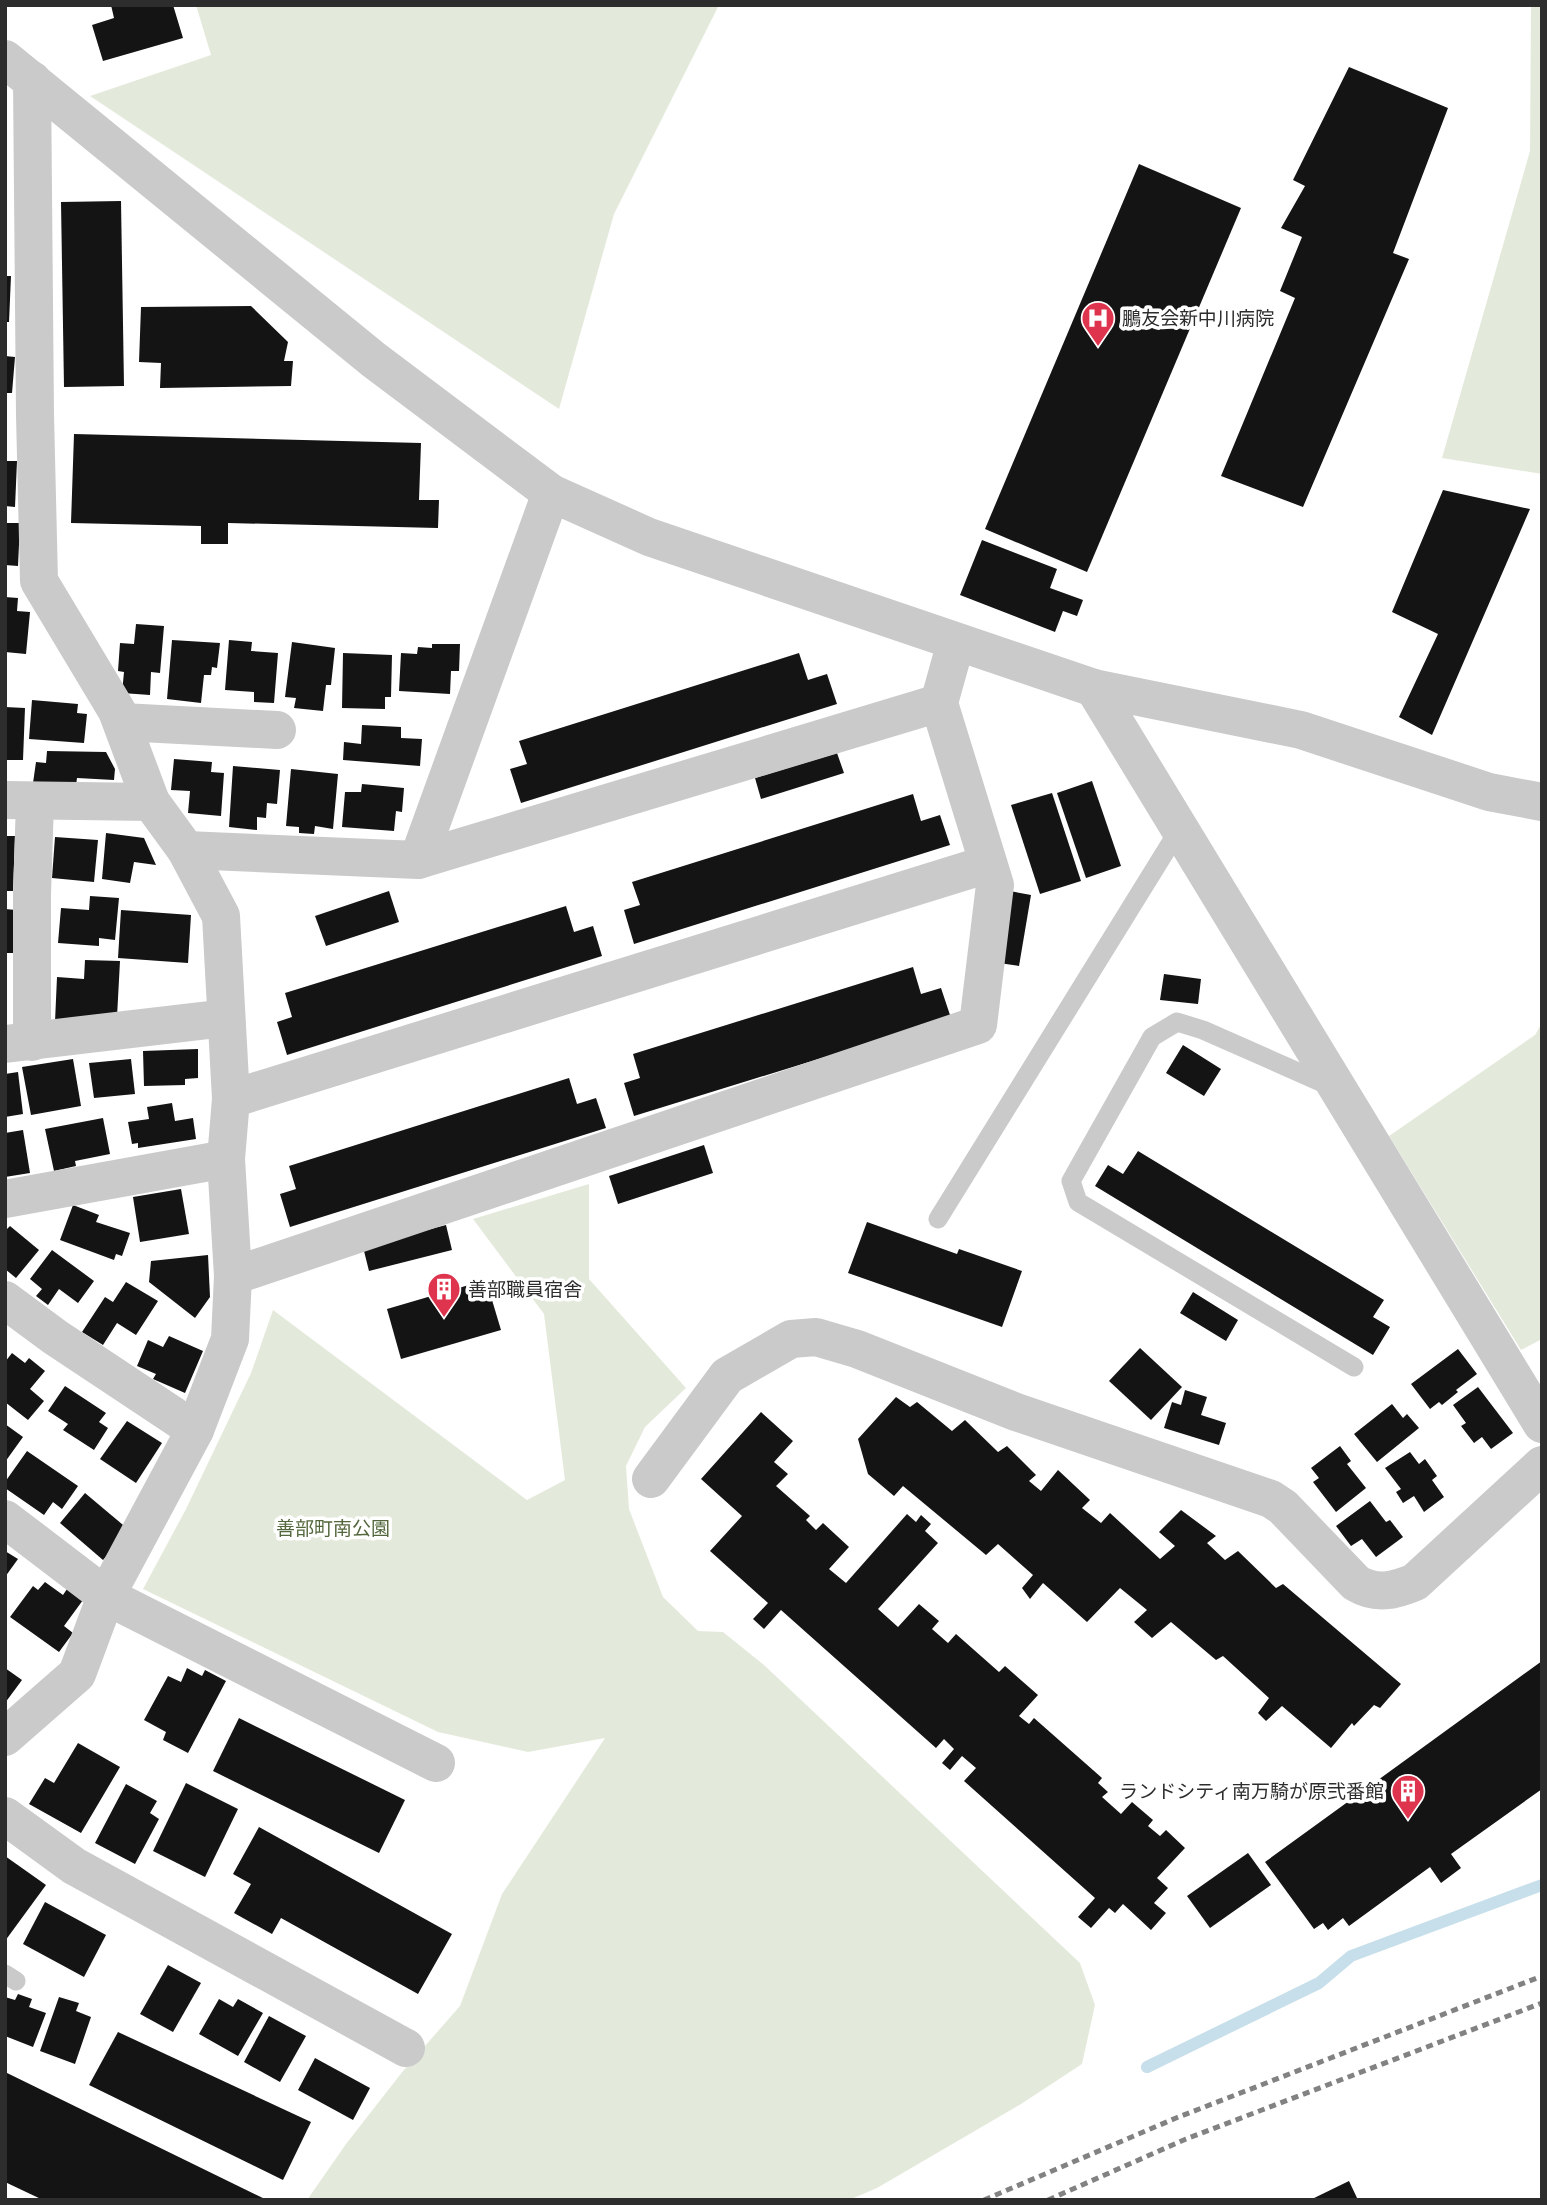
<svg xmlns="http://www.w3.org/2000/svg" width="1547" height="2205" font-family="'Noto Sans','Noto Sans JP',sans-serif">
<style>
.green{fill:#e4eadb}
.lines{fill:none;stroke-linecap:round;stroke-linejoin:round}
.stream{stroke:#c7dfea;stroke-width:12}
.building{fill:#141414}
.lane{stroke:#cacaca;stroke-width:19}
.street{stroke:#cacaca;stroke-width:38}
.rail{stroke:#828282;stroke-width:5;stroke-dasharray:7 5;stroke-linecap:butt}
.labels{text-anchor:middle;stroke-width:7;stroke-linejoin:round;paint-order:stroke}
.poi-label{font-size:19px;fill:#2d2d2d;stroke:#fff;text-anchor:start}
.park-label{font-size:19px;fill:#53673c;stroke:#fff}
</style>
<rect width="100%" height="100%" fill="#fff"/>
<!-- green -->
<g class="green">
<path d="M196 5H719L614 214 559 409 90 96 211 55Z"/>
<path d="M1531 5H1542V474L1442 458 1530 151Z"/>
<path d="M1542 1023V1339L1521 1350 1389 1136 1535 1035Z"/>
<path d="M589 1184V1279L686 1388 645 1427 626 1466 629 1509 663 1597 698 1631 723 1632 764 1665 1080 1963 1095 2005 1082 2064 1021 2104 877 2188 849 2200H307L346 2144 403 2071 460 2006 502 1894 605 1738 528 1752 438 1732 143 1589 186 1509 251 1373 273 1310 527 1500 565 1480 544 1314 473 1219Z"/>
</g>
<g class="lines">
<!-- stream -->
<path class="stream" d="M1147 2067 1319 1983 1351 1956 1542 1885"/>
</g>
<!-- building -->
<g class="building">
<path d="M111 5H173L183 38 103 61 92 25 114 18Z"/>
<path d="M1349 67 1448 108 1393 253 1409 259 1303 507 1221 476 1295 298 1280 291 1302 237 1281 228 1305 186 1293 180Z"/>
<path d="M1139 164 1241 208 1087 572 985 529Z"/>
<path d="M121 201 124 386 64 387 61 202Z"/>
<path d="M5 276H11L9 322H5Z"/>
<path d="M251 306 288 342 284 361H293L291 386 160 388 161 363 139 362 141 307Z"/>
<path d="M5 356 15 357 12 393H5Z"/>
<path d="M74 434 421 443 419 500H439L438 528 228 523V544H201V526L71 523Z"/>
<path d="M5 461H17L15 507 5 506Z"/>
<path d="M1443 490 1530 509 1432 735 1399 717 1438 634 1392 612Z"/>
<path d="M5 523H20L18 566 5 565Z"/>
<path d="M982 540 1057 569 1050 588 1083 600 1077 616 1063 611 1055 632 960 595Z"/>
<path d="M5 597 18 598 17 611 30 612 26 654 5 652Z"/>
<path d="M136 624 164 626 160 673 151 672 150 695 122 693 124 672 118 671 120 643 134 644Z"/>
<path d="M172 640 220 643 217 668 212 667 211 675H204L201 703 167 699Z"/>
<path d="M229 640 252 642 251 651 278 653 274 703 254 702V692L225 690Z"/>
<path d="M292 642 335 648 331 685H326L323 711 294 708 296 698 285 697Z"/>
<path d="M432 644H460L459 671H451L450 694 399 691 401 653 417 654 418 647 432 648Z"/>
<path d="M343 653 392 655 391 697H385V709L342 708Z"/>
<path d="M799 653 808 680 827 674 837 704 521 803 510 769 527 764 519 741Z"/>
<path d="M32 700 78 704 77 713 87 714 84 743 29 739Z"/>
<path d="M5 707 25 708 23 760H5Z"/>
<path d="M362 725 401 727V738L422 739 420 766 343 760 344 742 361 744Z"/>
<path d="M47 751 106 752 115 769 114 780 77 778 76 786 33 783 36 762 46 763Z"/>
<path d="M837 753 844 773 761 799 755 778Z"/>
<path d="M174 759 212 762 211 772 224 773 221 816 188 813 190 791 171 790Z"/>
<path d="M233 766 280 770 277 804 267 803 266 818 257 817V830L229 827Z"/>
<path d="M291 769 338 774 333 829 315 826 314 834 299 833V827L286 826Z"/>
<path d="M1092 781 1121 866 1086 878 1057 793Z"/>
<path d="M362 784 404 788 402 812 396 811 394 831 342 827 345 792H361Z"/>
<path d="M1052 793 1081 881 1040 894 1011 805Z"/>
<path d="M913 794 921 821 940 815 950 845 634 944 624 910 640 905 632 882Z"/>
<path d="M106 833 144 838 156 865 134 862 130 883 102 879Z"/>
<path d="M5 836H15L13 891H5Z"/>
<path d="M55 837 98 840 94 882 52 878Z"/>
<path d="M1004 890 1031 895 1019 966 992 962Z"/>
<path d="M389 891 399 922 326 946 315 916Z"/>
<path d="M90 896 119 898 115 940 99 938V946L58 943 61 908 89 910Z"/>
<path d="M566 906 574 932 593 926 602 956 287 1055 277 1022 292 1017 285 993Z"/>
<path d="M5 909 16 910 15 953H5Z"/>
<path d="M121 910 191 915 188 963 118 958Z"/>
<path d="M85 960 120 961 117 1017 55 1022 57 977 84 979Z"/>
<path d="M913 967 921 994 941 988 951 1018 634 1116 624 1083 640 1078 633 1054Z"/>
<path d="M1164 974 1201 979 1198 1004 1160 1000Z"/>
<path d="M1183 1045 1221 1069 1204 1096 1166 1073Z"/>
<path d="M198 1049V1078L185 1079V1085L144 1086 143 1051Z"/>
<path d="M73 1059 81 1106 31 1115 22 1067Z"/>
<path d="M131 1059 135 1094 94 1098 89 1063Z"/>
<path d="M18 1072 23 1114 5 1117V1074Z"/>
<path d="M569 1078 577 1104 596 1098 606 1128 290 1227 280 1194 296 1189 289 1166Z"/>
<path d="M172 1103 175 1121 193 1118 196 1139 138 1148V1143L132 1144 128 1122 149 1119 147 1107Z"/>
<path d="M103 1118 110 1154 75 1161 76 1166 54 1171 45 1129Z"/>
<path d="M23 1130 30 1173 5 1177V1133Z"/>
<path d="M704 1145 713 1173 618 1204 609 1176Z"/>
<path d="M1138 1151 1384 1300 1373 1317 1390 1327 1373 1355 1095 1186 1108 1165 1123 1174Z"/>
<path d="M181 1189 189 1234 140 1242 133 1197Z"/>
<path d="M73 1205 99 1215 96 1222 130 1233 122 1256 116 1254 114 1260 60 1240Z"/>
<path d="M867 1222 957 1254 959 1249 1022 1271 1002 1327 848 1273Z"/>
<path d="M446 1225 452 1250 369 1271 363 1247Z"/>
<path d="M10 1226 39 1250 16 1278 5 1269V1231Z"/>
<path d="M52 1250 94 1281 78 1303 59 1289 48 1305 36 1296 42 1289 30 1279Z"/>
<path d="M208 1255 210 1297 195 1318 149 1282 151 1261Z"/>
<path d="M486 1280 501 1330 401 1359 387 1309Z"/>
<path d="M126 1282 158 1301 136 1335 117 1323 103 1345 82 1332 105 1297 113 1302Z"/>
<path d="M1193 1292 1238 1320 1226 1341 1180 1313Z"/>
<path d="M169 1336 203 1351 185 1393 153 1379 156 1374 137 1366 148 1340 163 1347Z"/>
<path d="M1140 1348 1182 1387 1151 1420 1109 1381Z"/>
<path d="M1458 1349 1477 1374 1456 1390 1458 1392 1442 1405 1439 1402 1430 1409 1411 1384Z"/>
<path d="M12 1353 25 1363 29 1358 45 1371 30 1389 44 1401 28 1420 5 1402V1362Z"/>
<path d="M65 1386 106 1413 99 1422 108 1428 94 1450 63 1430 68 1424 48 1411Z"/>
<path d="M1478 1387 1513 1433 1491 1449 1482 1437 1474 1443 1461 1426 1466 1423 1453 1405Z"/>
<path d="M1185 1390 1207 1397 1201 1415 1226 1423 1219 1445 1164 1428 1172 1402 1181 1405Z"/>
<path d="M896 1397 910 1407 917 1402 952 1431 965 1420 998 1452 1007 1446 1036 1475 1029 1481 1041 1491 1058 1470 1090 1500 1082 1508 1101 1523 1110 1513 1160 1559 1175 1546 1159 1532 1181 1510 1216 1536 1207 1543 1225 1560 1238 1551 1276 1588 1283 1584 1401 1684 1380 1708 1374 1705 1354 1726 1352 1723 1331 1748 1282 1706 1266 1721 1258 1713 1269 1698 1223 1656 1216 1660 1171 1622 1152 1638 1134 1622 1147 1610 1120 1588 1087 1622 1043 1583 1030 1599 1022 1588 1033 1575 998 1544 986 1555 903 1486 894 1496 868 1474 858 1439Z"/>
<path d="M1392 1404 1403 1418 1407 1414 1419 1428 1377 1462 1354 1434Z"/>
<path d="M761 1412 793 1441 774 1462 788 1474 776 1486 810 1516 806 1520 816 1530 823 1523 849 1547 829 1569 846 1583 907 1514 916 1522 921 1515 931 1524 925 1531 938 1543 878 1609 898 1627 919 1604 939 1621 932 1629 948 1643 956 1634 999 1672 1005 1666 1038 1695 1019 1716 1029 1724 1034 1718 1102 1778 1098 1783 1108 1792 1102 1797 1121 1814 1132 1802 1153 1820 1148 1826 1160 1836 1166 1830 1185 1848 1157 1878 1168 1888 1154 1903 1166 1913 1151 1930 1123 1904 1115 1913 1109 1908 1091 1928 1078 1917 1095 1898 964 1781 976 1768 962 1756 950 1770 942 1763 954 1749 944 1739 936 1748 781 1610 764 1629 753 1619 768 1603 710 1551 742 1516 701 1479Z"/>
<path d="M127 1421 162 1443 136 1483 100 1459Z"/>
<path d="M5 1424 23 1437 5 1462Z"/>
<path d="M1340 1446 1351 1461 1347 1464 1366 1488 1336 1512 1313 1482 1319 1478 1311 1468Z"/>
<path d="M27 1451 78 1486 62 1509 53 1502 44 1515 5 1488V1482Z"/>
<path d="M1410 1452 1419 1464 1425 1459 1437 1476 1432 1480 1444 1497 1424 1512 1414 1496 1403 1503 1396 1492 1401 1489 1385 1468Z"/>
<path d="M85 1493 129 1530 103 1560 60 1523Z"/>
<path d="M1370 1501 1386 1522 1390 1520 1403 1537 1376 1557 1362 1539 1351 1546 1336 1526Z"/>
<path d="M5 1551 18 1559 5 1577Z"/>
<path d="M45 1582 63 1595 67 1589 83 1600 64 1626 73 1633 59 1652 10 1617 33 1586 38 1590Z"/>
<path d="M1542 1661V1789L1451 1854 1461 1868 1441 1883 1430 1867 1349 1926 1343 1918 1328 1930 1323 1923 1314 1929 1265 1862Z"/>
<path d="M5 1668 22 1680 5 1703Z"/>
<path d="M187 1668 202 1676 205 1670 226 1681 188 1753 163 1740 166 1732 144 1720 168 1676 181 1682Z"/>
<path d="M239 1718 405 1800 379 1853 213 1771Z"/>
<path d="M78 1743 120 1767 81 1833 29 1804 45 1778 54 1783Z"/>
<path d="M186 1783 238 1809 205 1877 153 1851Z"/>
<path d="M126 1784 157 1801 150 1813 159 1819 135 1864 95 1843Z"/>
<path d="M259 1827 452 1934 418 1994 281 1918 272 1934 234 1913 251 1884 233 1874Z"/>
<path d="M1248 1853 1271 1885 1210 1928 1187 1896Z"/>
<path d="M5 1856 46 1885 5 1941Z"/>
<path d="M45 1902 106 1935 84 1977 23 1944Z"/>
<path d="M168 1965 201 1983 173 2032 140 2014Z"/>
<path d="M18 1994 32 1999 29 2007 46 2013 33 2047 5 2036V1997L15 2000Z"/>
<path d="M59 1997 79 2003 76 2011 91 2017 75 2064 40 2051Z"/>
<path d="M219 1999 233 2007 238 1999 263 2013 238 2056 199 2034Z"/>
<path d="M269 2016 306 2036 280 2082 244 2062Z"/>
<path d="M118 2032 311 2122 283 2180 89 2085Z"/>
<path d="M315 2058 370 2088 353 2120 298 2090Z"/>
<path d="M5 2072 267 2200H43L5 2182Z"/>
<path d="M1349 2181 1358 2200H1310Z"/>
</g>
<g class="lines">
<!-- lane -->
<g class="lane">
<path d="M1332 1087 1203 1030 1177 1022 1152 1037 1071 1181 1078 1202 1354 1367"/>
<path d="M938 1219 1180 828"/>
<path d="M5 1974 16 1981"/>
</g>
<!-- street -->
<g class="street">
<path d="M5 59 374 360 551 493 649 537 1094 688 1301 730 1489 792 1542 802"/>
<path d="M1094 688 1542 1424"/>
<path d="M122 722 277 730"/>
<path d="M5 800 151 802"/>
<path d="M186 850 418 860 939 703"/>
<path d="M418 860 551 493"/>
<path d="M32 1042V895L35 801"/>
<path d="M5 1044 226 1018"/>
<path d="M231 1099 988 864"/>
<path d="M5 1199 226 1159"/>
<path d="M233 1276 978 1025 995 885 939 703 956 642"/>
<path d="M5 1300 55 1337 195 1430"/>
<path d="M651 1479 727 1376 791 1339 816 1337 857 1349 1016 1412 1271 1499 1283 1507 1356 1583C1376 1595 1394 1591 1415 1582L1542 1465"/>
<path d="M5 1519 106 1596 436 1763"/>
<path d="M5 1737 77 1674 106 1596 195 1430 230 1339 233 1276 226 1159 231 1099 221 916 186 850 151 802 117 711 39 581 35 415 32 80"/>
<path d="M5 1816 74 1866 406 2048"/>
</g>
<!-- rail -->
<g class="rail">
<path d="M984 2200 1176 2118 1542 1976"/>
<path d="M1048 2200 1186 2139 1542 2003"/>
</g>
</g>
<!-- icons -->
<defs>
<symbol id="hospital-pin" viewBox="-11 -11 22 30"><path d="M0 17L-7.5 6A9.5 9.5 0 1 1 7.5 6Z" fill="#df344e" stroke="#fff"/><path d="M-5-5h3v3.5h4V-5h3V5h-3V1.5h-4V5h-3Z" fill="#fff"/></symbol>
<symbol id="building-pin" viewBox="-11 -11 22 30"><path d="M0 17L-7.5 6A9.5 9.5 0 1 1 7.5 6Z" fill="#df344e" stroke="#fff"/><path d="M-4-6H4V6H1V3H-1V6H-4ZM-2.5-4.3h1.7v1.8h-1.7ZM.8-4.3h1.7v1.8H.8ZM-2.5-1h1.7V.8h-1.7ZM.8-1h1.7V.8H.8Z" fill="#fff"/></symbol>
</defs>
<g fill-rule="evenodd">
<use href="#hospital-pin" x="1079" y="299" width="38" height="52"/>
<use href="#building-pin" x="425" y="1270" width="38" height="52"/>
<use href="#building-pin" x="1389" y="1772" width="38" height="52"/>
</g>
<g class="labels">
<!-- poi labels -->
<g class="poi-label">
<text x="1122" y="325">鵬友会新中川病院</text>
<text x="468" y="1296">善部職員宿舎</text>
<text x="1384" y="1798" text-anchor="end">ランドシティ南万騎が原弐番館</text>
</g>
<!-- park labels -->
<g class="park-label">
<text x="333" y="1535">善部町南公園</text>
</g>
</g>
<!-- border -->
<rect width="1547" height="2205" fill="none" stroke="#2d2d2d" stroke-width="14"/>
</svg>
